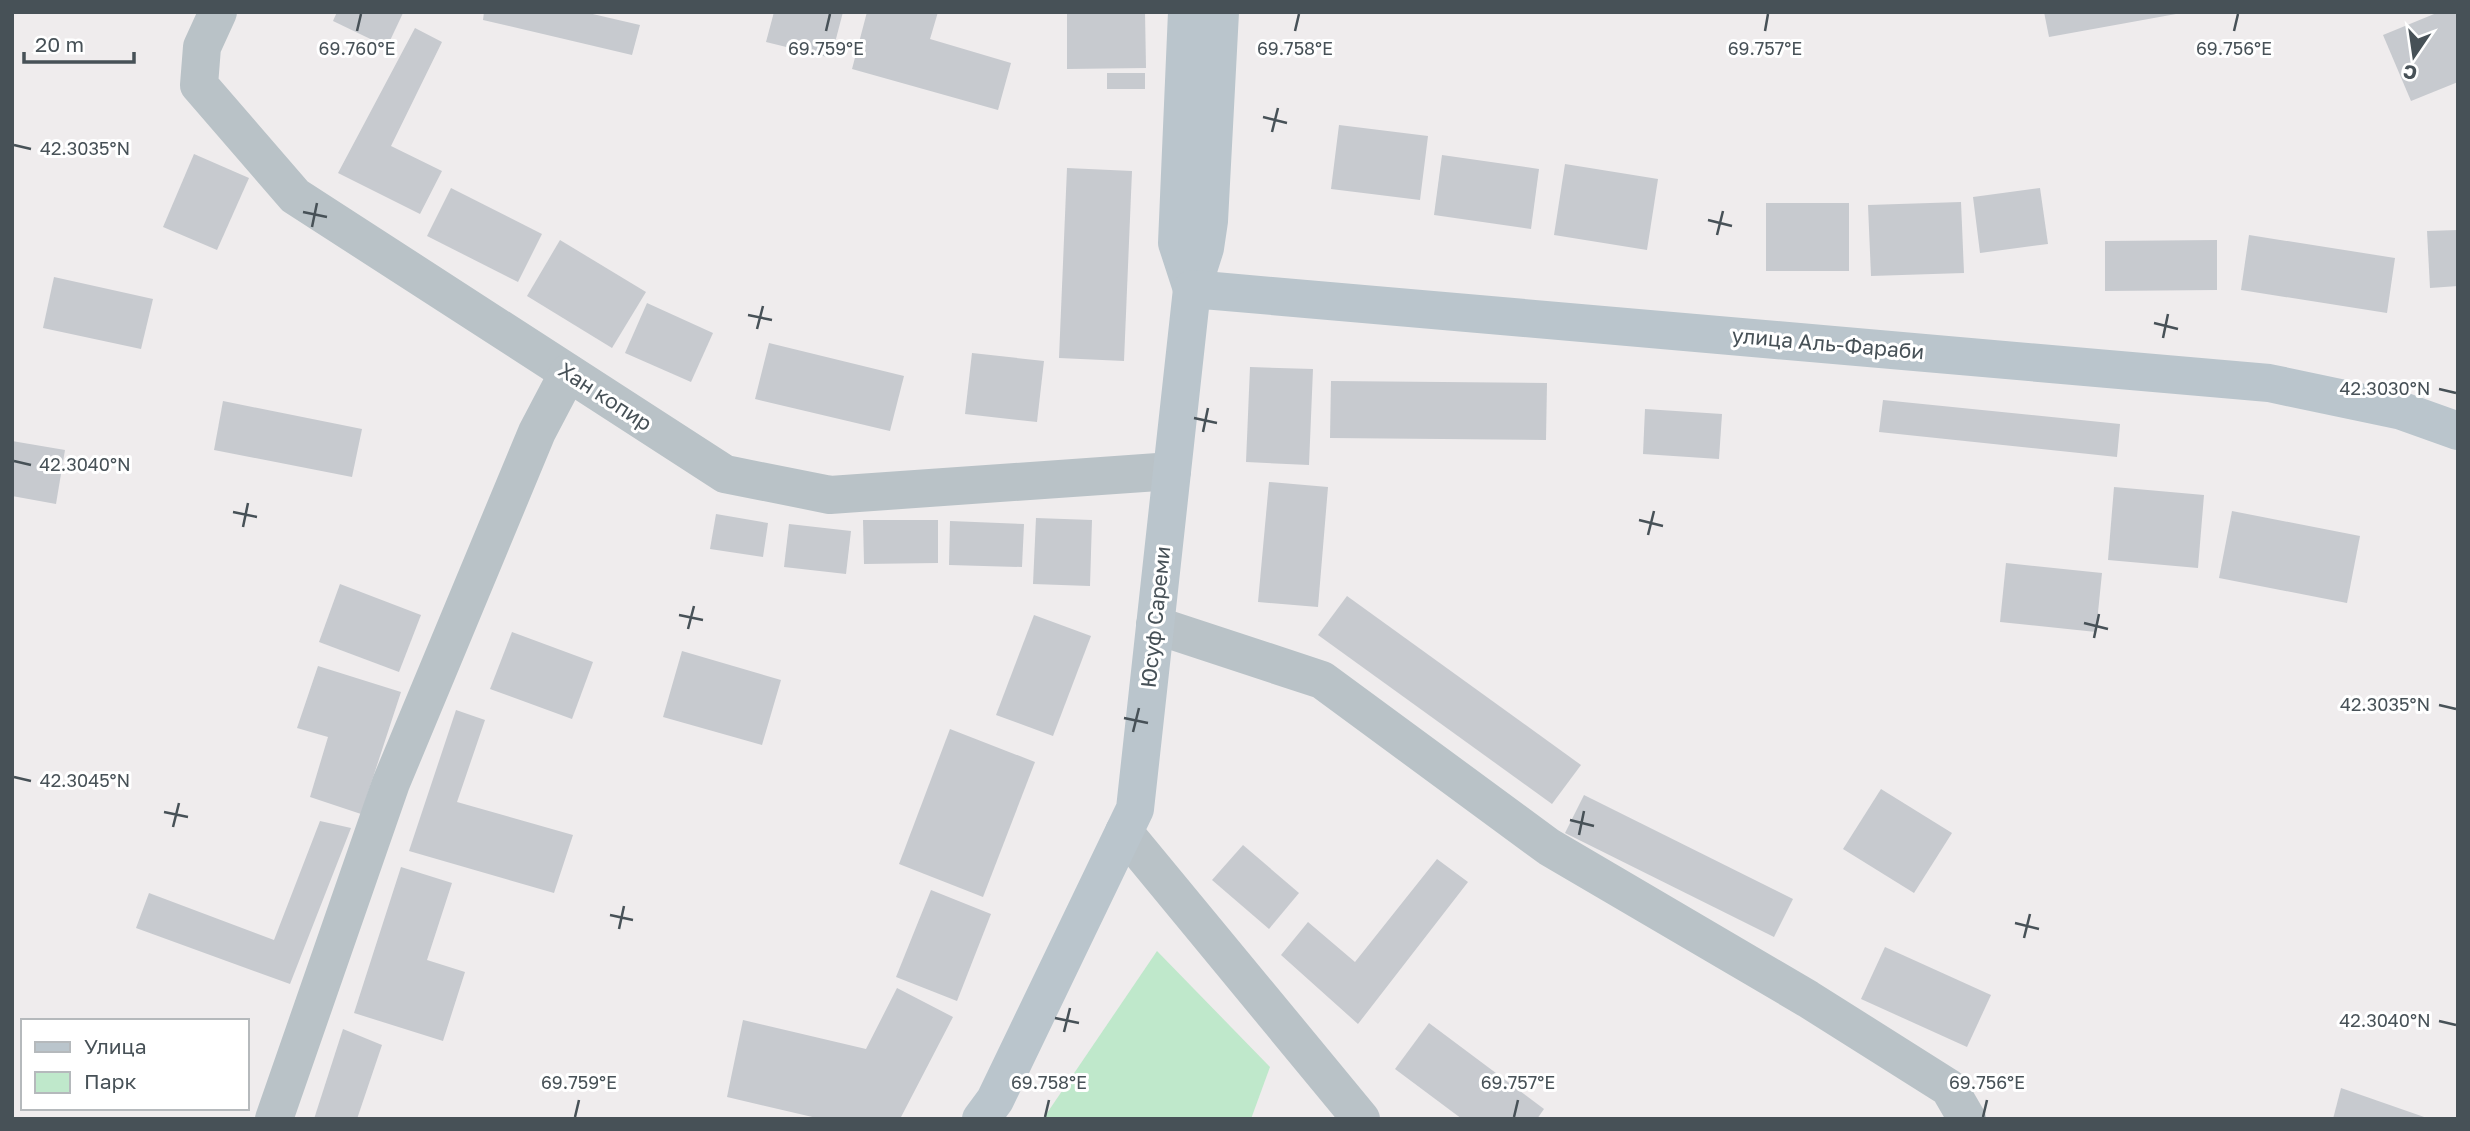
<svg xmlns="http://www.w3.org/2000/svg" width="2470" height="1131" font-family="'Golos Text',sans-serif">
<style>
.green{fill:#bfe8cb}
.building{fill:#c7cacf}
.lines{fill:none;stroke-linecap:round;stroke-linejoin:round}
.minor{stroke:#b9c2c7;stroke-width:38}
.secondary{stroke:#bac5cc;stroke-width:38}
.ticks{fill:none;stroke:#475157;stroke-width:2.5}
.labels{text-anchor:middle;stroke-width:6;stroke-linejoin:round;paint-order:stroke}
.street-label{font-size:21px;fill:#475157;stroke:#fff}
.ticks-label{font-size:18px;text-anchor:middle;fill:#475157;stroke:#fff;stroke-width:6;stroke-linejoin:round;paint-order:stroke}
</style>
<rect width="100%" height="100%" fill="#efeced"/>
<!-- green -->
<path class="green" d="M1157 951 1270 1067 1251 1119H1043Z"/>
<!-- building -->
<g class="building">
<path d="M337 12H401L403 13 387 47 333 21Z"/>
<path d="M484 12H584L640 25 632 55 483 20Z"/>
<path d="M774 12H843L831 58 766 42Z"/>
<path d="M867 12H938L930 39 1011 63 998 110 852 69Z"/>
<path d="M1067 12H1145L1146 68 1067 69Z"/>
<path d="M2044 12H2176V14L2049 37Z"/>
<path d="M2439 12H2458V82L2411 101 2383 35Z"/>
<path d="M415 28 442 42 391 146 442 171 420 214 338 173Z"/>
<rect x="1107" y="73" width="38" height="16"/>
<path d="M1339 125 1428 136 1420 200 1331 189Z"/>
<path d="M194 154 249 178 217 250 163 227Z"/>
<path d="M1442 155 1539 169 1531 229 1434 215Z"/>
<path d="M1565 164 1658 179 1647 250 1554 235Z"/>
<path d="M1067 168 1132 171 1124 361 1059 358Z"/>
<path d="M451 188 542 234 518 282 427 236Z"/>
<path d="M2040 188 2048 244 1980 253 1973 197Z"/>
<path d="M1961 202 1964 273 1871 276 1868 205Z"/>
<rect x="1766" y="203" width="83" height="68"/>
<path d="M2458 230V286L2430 288 2427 231Z"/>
<path d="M2249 235 2395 258 2387 313 2241 290Z"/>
<path d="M560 240 646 292 612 348 527 296Z"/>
<path d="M2217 240V290L2105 291V241Z"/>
<path d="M54 277 153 299 141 349 43 328Z"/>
<path d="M647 303 713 333 691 382 625 353Z"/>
<path d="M769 343 904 376 890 431 755 399Z"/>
<path d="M972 353 1044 361 1037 422 965 414Z"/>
<path d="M1250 367 1313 369 1309 465 1246 462Z"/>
<path d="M1331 381 1547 383 1546 440 1330 438Z"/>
<path d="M1883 400 2120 424 2117 457 1879 432Z"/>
<path d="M223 401 362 429 352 477 214 450Z"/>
<path d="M1645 409 1722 414 1719 459 1643 454Z"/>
<path d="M12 441 65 450 56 504 12 496Z"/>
<path d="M1269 482 1328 487 1318 607 1258 602Z"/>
<path d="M2114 487 2204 495 2198 568 2108 560Z"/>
<path d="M2232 511 2360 536 2347 603 2219 578Z"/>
<path d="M716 514 768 523 763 557 710 549Z"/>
<path d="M1036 518 1092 520 1090 586 1033 584Z"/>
<path d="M863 520H938V563L864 564Z"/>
<path d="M950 521 1024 524 1022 567 949 565Z"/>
<path d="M789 524 851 531 846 574 784 567Z"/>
<path d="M2006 563 2102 573 2096 632 2000 622Z"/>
<path d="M340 584 421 615 399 672 319 642Z"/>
<path d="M1347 596 1581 765 1552 804 1318 635Z"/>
<path d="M1034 615 1091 636 1053 736 996 715Z"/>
<path d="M512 632 593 662 572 719 490 689Z"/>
<path d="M682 651 781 680 762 745 663 717Z"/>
<path d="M318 666 401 692 361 814 310 797 328 737 297 728Z"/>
<path d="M456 710 485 720 457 802 573 835 554 893 409 851Z"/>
<path d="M950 729 1035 762 983 897 899 864Z"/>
<path d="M1881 789 1952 833 1914 893 1843 849Z"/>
<path d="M1584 795 1793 899 1774 937 1565 833Z"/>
<path d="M320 821 351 828 290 984 136 928 149 893 274 940Z"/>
<path d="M1243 845 1299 893 1269 929 1212 880Z"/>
<path d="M1437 859 1468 882 1358 1024 1281 955 1308 922 1355 962Z"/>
<path d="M401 867 452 883 427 960 465 972 443 1041 354 1013Z"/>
<path d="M931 890 991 914 957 1001 896 977Z"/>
<path d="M1885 947 1991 995 1967 1047 1861 999Z"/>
<path d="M897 988 953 1017 900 1119H821L727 1097 743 1020 866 1049Z"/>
<path d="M1429 1023 1544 1109 1537 1119H1462L1395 1069Z"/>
<path d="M343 1029 382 1045 357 1119H314Z"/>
<path d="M2341 1088 2427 1118V1119H2333Z"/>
</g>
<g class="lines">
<!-- minor -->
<g class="minor">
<path d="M218 12 202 47 199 85 295 196 725 474 830 495 1172 471"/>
<path d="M1155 625 1322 680 1549 847 1808 999 1949 1088 1967 1119"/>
<path d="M1124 832 1361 1119"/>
<path d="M274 1119 391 783 537 432 568 373"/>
</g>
<!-- secondary -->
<g class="secondary">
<path d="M1187 12 1177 243 1192 289 1205 248 1209 221 1220 12"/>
<path d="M981 1119 995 1100 1135 809 1192 289 2269 383 2402 411 2458 431"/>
</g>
</g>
<!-- ticks -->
<path class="ticks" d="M357 31 361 14M826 31 830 14M1295 31 1299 14M1765 31 1768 14M2234 31 2238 14M1263 117 1287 123M1272 132 1278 108M14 145 31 149M303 212 327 217M1708 220 1732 226M312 227 317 203M1717 235 1723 211M748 315 772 320M2154 323 2178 329M757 329 763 306M2163 338 2168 314M2439 389 2456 393M1194 418 1217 423M1203 432 1208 408M14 461 31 465M233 512 257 517M1639 520 1663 526M243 527 248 503M1648 535 1654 511M679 615 703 620M2084 623 2108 629M688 629 694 606M2094 638 2099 614M2439 705 2456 709M1124 718 1148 723M1133 732 1139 708M14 777 31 781M164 812 188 817M1570 820 1594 826M173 827 179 803M1579 835 1584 811M610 915 633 920M2015 923 2039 929M619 929 624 906M2024 938 2030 914M1055 1018 1079 1023M2439 1021 2456 1025M1064 1032 1070 1008M575 1117 579 1100M1045 1117 1049 1100M1514 1117 1518 1100M1983 1117 1987 1100"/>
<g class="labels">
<!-- street labels -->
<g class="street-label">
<text transform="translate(1828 344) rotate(5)" y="7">улица Аль-Фараби</text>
<text transform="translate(605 397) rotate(33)" y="7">Хан копир</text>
<text transform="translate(1156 617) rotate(-84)" y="7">Юсуф Сареми</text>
</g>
</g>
<g class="ticks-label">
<text x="357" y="55">69.760°E</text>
<text x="826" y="55">69.759°E</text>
<text x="1295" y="55">69.758°E</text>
<text x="1765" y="55">69.757°E</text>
<text x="2234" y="55">69.756°E</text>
<text x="85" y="155">42.3035°N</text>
<text x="2385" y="395">42.3030°N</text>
<text x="85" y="471">42.3040°N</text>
<text x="2385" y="711">42.3035°N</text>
<text x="85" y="787">42.3045°N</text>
<text x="2385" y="1027">42.3040°N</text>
<text x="579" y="1089">69.759°E</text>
<text x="1049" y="1089">69.758°E</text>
<text x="1518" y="1089">69.757°E</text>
<text x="1987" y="1089">69.756°E</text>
</g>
<!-- border -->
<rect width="2470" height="1131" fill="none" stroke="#475157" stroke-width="28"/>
<!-- legend -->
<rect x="21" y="1019" width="228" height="91" fill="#ffffff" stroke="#b5b9bc" stroke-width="2"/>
<rect x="35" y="1042" width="35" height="10" fill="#bac5cc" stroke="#b5b9bc" stroke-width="2"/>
<text x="84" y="1054" font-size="21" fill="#475157">Улица</text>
<rect x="35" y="1072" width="35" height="21" fill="#bfe8cb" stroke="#b5b9bc" stroke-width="2"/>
<text x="84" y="1089" font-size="21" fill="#475157">Парк</text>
<!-- north arrow -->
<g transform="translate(2414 56) rotate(193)" stroke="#ffffff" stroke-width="5" paint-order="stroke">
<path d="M0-5L12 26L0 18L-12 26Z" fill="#475157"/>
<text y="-10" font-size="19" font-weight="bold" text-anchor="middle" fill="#475157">С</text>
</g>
<!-- scale -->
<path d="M24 52v10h110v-10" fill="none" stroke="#475157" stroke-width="3.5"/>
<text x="35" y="52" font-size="21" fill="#475157" stroke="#ffffff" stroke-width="5" paint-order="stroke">20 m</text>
</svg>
